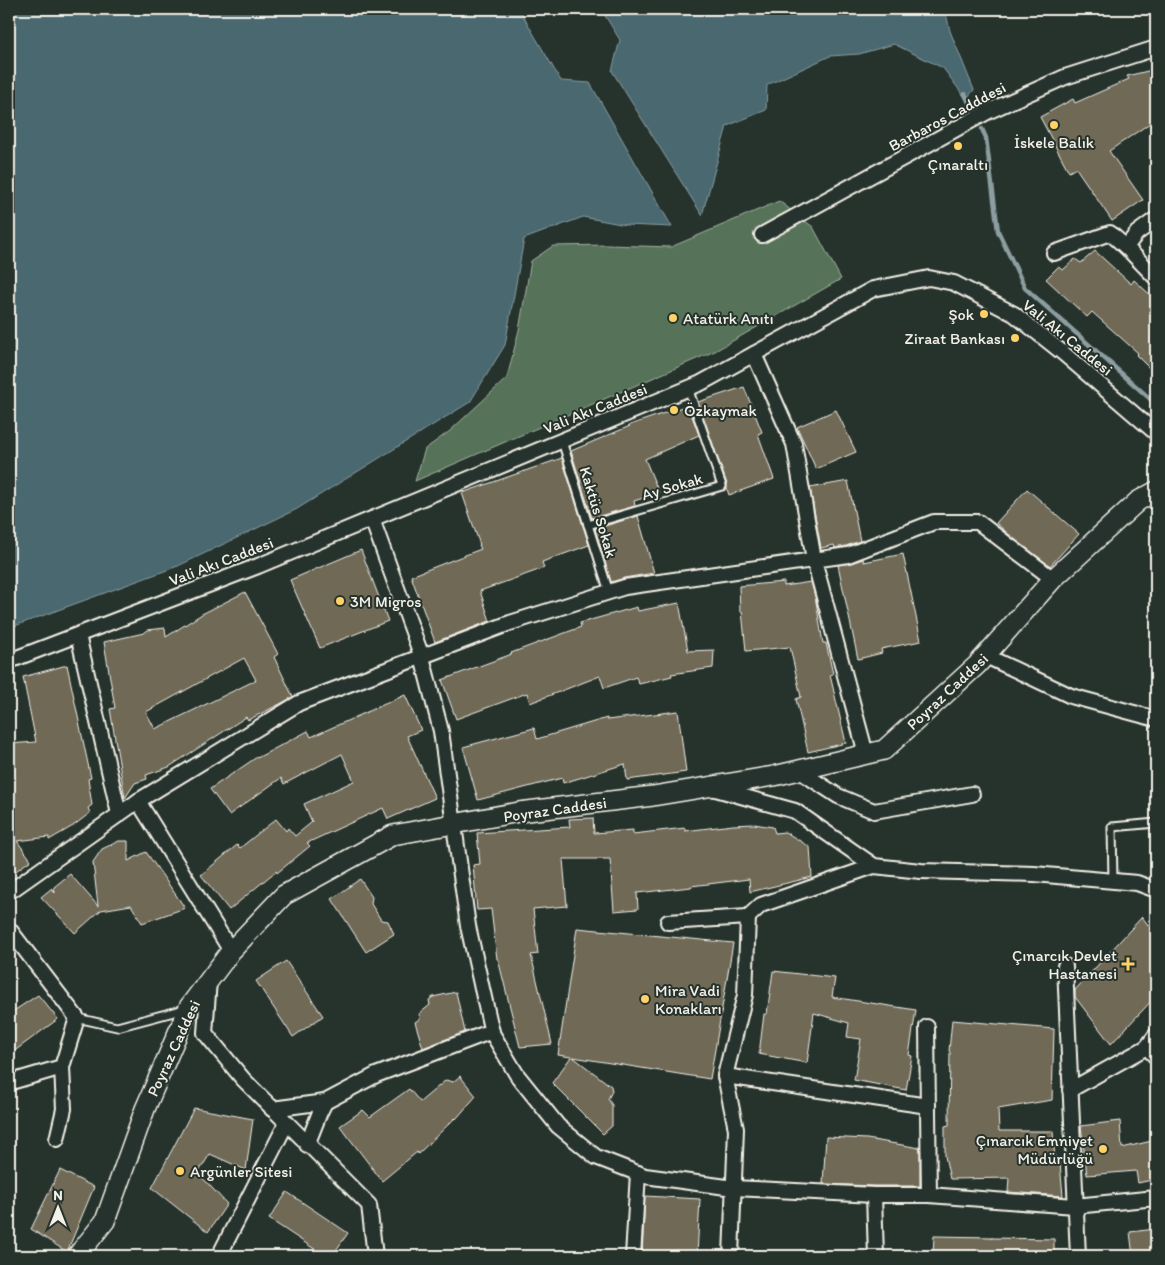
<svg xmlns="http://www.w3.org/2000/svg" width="1165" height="1265" font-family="Itim,sans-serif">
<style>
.green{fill:#56735a;stroke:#a5b2a1}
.water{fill:#496770;stroke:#8d9ea0}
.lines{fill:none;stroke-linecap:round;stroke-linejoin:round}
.stream{stroke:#8d9ea0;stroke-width:4.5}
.building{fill:#6f6957;stroke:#f4f1e8;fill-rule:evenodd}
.lane-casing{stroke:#f4f1e8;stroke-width:11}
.street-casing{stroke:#f4f1e8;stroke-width:18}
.secondary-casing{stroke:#f4f1e8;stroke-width:22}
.lane{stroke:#26332d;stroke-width:7}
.street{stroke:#26332d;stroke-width:14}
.secondary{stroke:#26332d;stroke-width:19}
.poi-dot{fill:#ffd166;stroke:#26332d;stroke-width:2}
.labels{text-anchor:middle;stroke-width:4;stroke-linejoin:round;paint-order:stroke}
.street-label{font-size:16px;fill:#f4f1e8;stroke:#26332d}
.poi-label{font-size:16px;fill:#f4f1e8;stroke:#26332d;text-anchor:start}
</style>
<rect width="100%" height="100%" fill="#26332d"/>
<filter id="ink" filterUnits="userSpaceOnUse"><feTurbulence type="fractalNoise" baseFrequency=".02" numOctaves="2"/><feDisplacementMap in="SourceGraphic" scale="10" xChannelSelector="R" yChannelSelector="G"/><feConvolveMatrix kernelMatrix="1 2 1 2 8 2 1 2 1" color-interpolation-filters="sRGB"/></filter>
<g filter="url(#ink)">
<!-- green -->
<path class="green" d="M779 201 813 227 841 279 715 351 415 481 425 449 450 431 507 378 519 330 531 261 553 246 608 245 671 247Z"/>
<!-- water -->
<g class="water">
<path d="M9 9H519L561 81 590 83 672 227 626 225 583 217 524 239 505 345 470 402 297 509 178 566 9 628Z"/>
<path d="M601 9H945L950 31 974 90 966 99 943 68 894 44 859 54 830 56 767 85 766 110 727 126 702 215 612 71 620 40Z"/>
</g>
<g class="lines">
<!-- stream -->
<g class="stream">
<path d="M965 94 971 107"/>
<path d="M982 129 986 138 998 231 1025 288 1156 404"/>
</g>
</g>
<!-- building -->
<g class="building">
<path d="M1156 69V119L1109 151 1143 200 1112 221 1076 168 1069 172 1040 117 1073 99 1075 103 1129 79 1127 76Z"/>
<path d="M1095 251 1131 284 1134 280 1156 300V375L1136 355 1138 353 1092 312 1087 317 1046 279 1058 267 1063 270 1075 259 1081 263Z"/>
<path d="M744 387 762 432 758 434 774 479 729 495 727 489V484L698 402Z"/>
<path d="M688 405 699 435 645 459 659 493 634 501 635 506 592 518 571 451 630 426V425Z"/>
<path d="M836 410 856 452 816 469 797 427Z"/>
<path d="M562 458 589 545 542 562 544 568 480 591 490 621 435 642 411 576 481 549 479 545H480L462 493Z"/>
<path d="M848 481 860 541 846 546 835 548 834 545 821 548 810 488Z"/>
<path d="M1027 489 1079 534 1050 566 1013 538 996 523Z"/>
<path d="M638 516 654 573 624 578 611 582 595 529Z"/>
<path d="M361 550 388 621 320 648 290 580Z"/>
<path d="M903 554 921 641 881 649 882 653 858 659 838 565 851 563 863 559 864 562Z"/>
<path d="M784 582V586L811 582 815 596 823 643H826L833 674 830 675 846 743 808 752 796 699 801 697 790 647 746 651 742 611H740L739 586Z"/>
<path d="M245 592 278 654 274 657 293 697 282 703 248 720 246 717 169 767 146 775 147 779 135 783 125 798 110 709 115 708 104 642 144 633 148 630 165 628 166 637 202 614ZM244 658 256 680 155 729 146 712Z"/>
<path d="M679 603 688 651 714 650 713 668 671 674 672 676 639 684 636 677 604 688 600 676 530 703 527 693 456 719 442 680 512 654 511 653 581 627 580 623 637 607 638 611Z"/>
<path d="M67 665 91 778 88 779 92 805 88 808 90 813 73 826 49 840V837L17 841 31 860 9 876V794H11L9 744 36 742 23 677Z"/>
<path d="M405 695 421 730 407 736 435 798 388 819 383 808 307 843 310 846 277 873 276 871 229 910 201 875 237 845 240 848 276 819 286 831 288 828 295 836 312 822 304 804 354 781 342 754 284 784 281 778 229 815 210 789 257 757V758L308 731 311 737Z"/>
<path d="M678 711 686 772 627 780 625 764 563 783 562 778 478 800 463 747 534 728 537 739 607 718V720Z"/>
<path d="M593 818 594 833 633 830V834L685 828V831L733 825 754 824 773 827 775 833 785 832 792 836 810 847 812 877 750 892 749 879 691 886V887L637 893 638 909 614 911 610 859H563L567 906 533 909 538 954 531 955 552 1044 520 1047 498 959H497L491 909 477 910 473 865 480 864 477 833 570 827 569 819Z"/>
<path d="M119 841H128V861L146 852 185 908 142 923 131 905 101 910 75 933 41 897 52 888 55 893 54 887 70 874 98 906 93 862 102 849Z"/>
<path d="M360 879 372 897 371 904 381 920 388 921 394 934 366 952 332 899Z"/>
<path d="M1142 917 1156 935V996L1111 1044 1075 997V990Z"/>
<path d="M577 928 733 943 710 1079 573 1057 611 1086 612 1091 608 1099 612 1105V1126L603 1134 552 1083 571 1057 558 1055Z"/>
<path d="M286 961 323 1016 293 1037 256 981Z"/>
<path d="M773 971 835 978 832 997 916 1010 909 1055 912 1056 906 1090 854 1080 861 1039 847 1037 849 1023 814 1013 807 1063 759 1054 764 1014H767Z"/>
<path d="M456 992 465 1032 423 1048 415 1022 420 1019 419 1014 430 1005 429 1000 433 997Z"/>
<path d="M38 995 58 1019 9 1055V1014Z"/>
<path d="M952 1020 1054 1029 1052 1100 998 1109 999 1131H1053L1055 1163H1060L1063 1196 1008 1192 1009 1178 950 1179 945 1156V1126L949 1125 950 1052 949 1051Z"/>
<path d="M460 1076 476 1096 456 1119 455 1118 418 1154 417 1152 382 1181 340 1126 363 1110 370 1117 409 1089 420 1102 446 1080 453 1082Z"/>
<path d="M194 1108 253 1119 246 1170 210 1154 198 1173 227 1204 208 1232 152 1188Z"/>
<path d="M1120 1121 1122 1148 1156 1140V1179L1138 1183 1136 1171 1087 1175 1081 1126Z"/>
<path d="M826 1137 867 1139 920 1148V1186H874L823 1184Z"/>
<path d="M60 1170 94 1187 67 1252 31 1229Z"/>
<path d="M287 1192 348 1233 332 1256H325L269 1219Z"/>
<path d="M645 1196 700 1199 697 1256H642Z"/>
<path d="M1156 1229V1256H1133L1130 1232Z"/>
<path d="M934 1236 992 1237V1238L1054 1239V1256H933Z"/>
</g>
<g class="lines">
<defs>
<g id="lane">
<path d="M562 441 609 592"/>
<path d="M588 525 722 486 688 388"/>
<path d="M1113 881 1112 827 1156 823"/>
<path d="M77 1018 117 1027 185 1009"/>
</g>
<g id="street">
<path d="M762 235 987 112 1065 77 1156 48"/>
<path d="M1126 247 1156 278"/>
<path d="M1054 253 1110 233 1126 247 1137 233 1156 219"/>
<path d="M754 354 794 444 814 560 866 754"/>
<path d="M372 519 422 657 441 731 468 926 492 1033 517 1075 558 1126 596 1157 645 1176 734 1188 874 1195H929L1075 1206 1156 1198"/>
<path d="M78 635 119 814"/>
<path d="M986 656 1071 696 1156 719"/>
<path d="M9 661 258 566 701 383 873 289 929 278 954 283 1014 314 1063 353 1156 433"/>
<path d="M798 770 838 796 874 811 972 794"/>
<path d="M712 788 795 811 874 866 921 871 1034 874 1137 883 1156 890"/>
<path d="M138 801 231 951"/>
<path d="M9 892 138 801 299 703 510 623 625 587 848 555 934 522H978L1053 579"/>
<path d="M668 922 748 917 761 905 874 866"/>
<path d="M9 929 77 1018 62 1067 11 1082 9 1083"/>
<path d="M1065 966 1078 1256"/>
<path d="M209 980 205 1033 243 1079 369 1205 375 1256"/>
<path d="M927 1027 929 1195"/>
<path d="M1147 1047 1156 1057"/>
<path d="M725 1076 928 1106"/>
<path d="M1070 1090 1147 1047 1156 1035"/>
<path d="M325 1102 376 1075 492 1031"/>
<path d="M272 1109 325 1102 320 1112 307 1145"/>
<path d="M57 1139 64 1109 62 1067"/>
<path d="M874 1195 876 1256"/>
<path d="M219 1256 286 1124"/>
<path d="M633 1256 638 1173"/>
<path d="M731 1256 736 1129 725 1076 745 995 748 917"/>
</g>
<path id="secondary" d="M77 1256 105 1221 145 1109 189 1007 231 951 284 895 393 835 519 812 653 796 774 776 884 750 977 665 1053 579 1138 501 1156 491"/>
</defs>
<!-- lane casing -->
<use href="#lane" class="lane-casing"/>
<!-- street casing -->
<use href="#street" class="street-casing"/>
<!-- secondary casing -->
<use href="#secondary" class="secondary-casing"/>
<!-- lane -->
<use href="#lane" class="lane"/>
<!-- street -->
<use href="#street" class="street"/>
<!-- secondary -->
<use href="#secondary" class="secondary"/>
</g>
</g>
<!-- markers -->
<g class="poi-dot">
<circle cx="1054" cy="125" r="5"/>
<circle cx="958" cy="146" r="5"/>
<circle cx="984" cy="314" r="5"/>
<circle cx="673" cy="318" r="5"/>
<circle cx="1015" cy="338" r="5"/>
<circle cx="674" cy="410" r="5"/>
<circle cx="340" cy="601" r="5"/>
<path d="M1125.5 956.5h5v5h5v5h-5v5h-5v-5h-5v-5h5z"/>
<circle cx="645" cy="999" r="5"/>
<circle cx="1103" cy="1149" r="5"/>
<circle cx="180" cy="1171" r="5"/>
</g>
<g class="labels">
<!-- street labels -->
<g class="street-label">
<text transform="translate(947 116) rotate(-28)" y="6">Barbaros Cadddesi</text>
<text transform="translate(1068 337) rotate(39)" y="6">Vali Akı Caddesi</text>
<text transform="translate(595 408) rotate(-22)" y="6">Vali Akı Caddesi</text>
<text transform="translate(672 486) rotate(-16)" y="6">Ay Sokak</text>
<text transform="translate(599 512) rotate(73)" y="6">Kaktüs Sokak</text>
<text transform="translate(221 561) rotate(-21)" y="6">Vali Akı Caddesi</text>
<text transform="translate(947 691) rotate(-43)" y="6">Poyraz Caddesi</text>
<text transform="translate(555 809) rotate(-8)" y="6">Poyraz Caddesi</text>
<text transform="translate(173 1048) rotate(-65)" y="6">Poyraz Caddesi</text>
</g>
<!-- poi labels -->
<g class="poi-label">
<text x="1054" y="148" text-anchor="middle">İskele Balık</text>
<text x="958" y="170" text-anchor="middle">Çınaraltı</text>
<text x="974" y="320" text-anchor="end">Şok</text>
<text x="683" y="324">Atatürk Anıtı</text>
<text x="1005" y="344" text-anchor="end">Ziraat Bankası</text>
<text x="684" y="416">Özkaymak</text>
<text x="350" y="607">3M Migros</text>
<text x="1117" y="961" text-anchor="end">Çınarcık Devlet<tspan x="1117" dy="18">Hastanesi</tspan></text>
<text x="655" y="996">Mira Vadi<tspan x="655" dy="18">Konakları</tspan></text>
<text x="1093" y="1146" text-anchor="end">Çınarcık Emniyet<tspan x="1093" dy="18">Müdürlüğü</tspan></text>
<text x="190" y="1177">Argünler Sitesi</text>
</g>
</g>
<!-- margin -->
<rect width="1165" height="1265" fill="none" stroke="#26332d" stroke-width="30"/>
<rect x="15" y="15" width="1135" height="1235" fill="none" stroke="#f4f1e8" stroke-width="2" filter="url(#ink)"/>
<!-- north arrow -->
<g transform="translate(58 1208)" stroke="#26332d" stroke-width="4" paint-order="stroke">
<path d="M0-4L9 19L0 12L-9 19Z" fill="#f4f1e8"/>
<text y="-8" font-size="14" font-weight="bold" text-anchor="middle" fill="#f4f1e8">N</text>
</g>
</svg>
